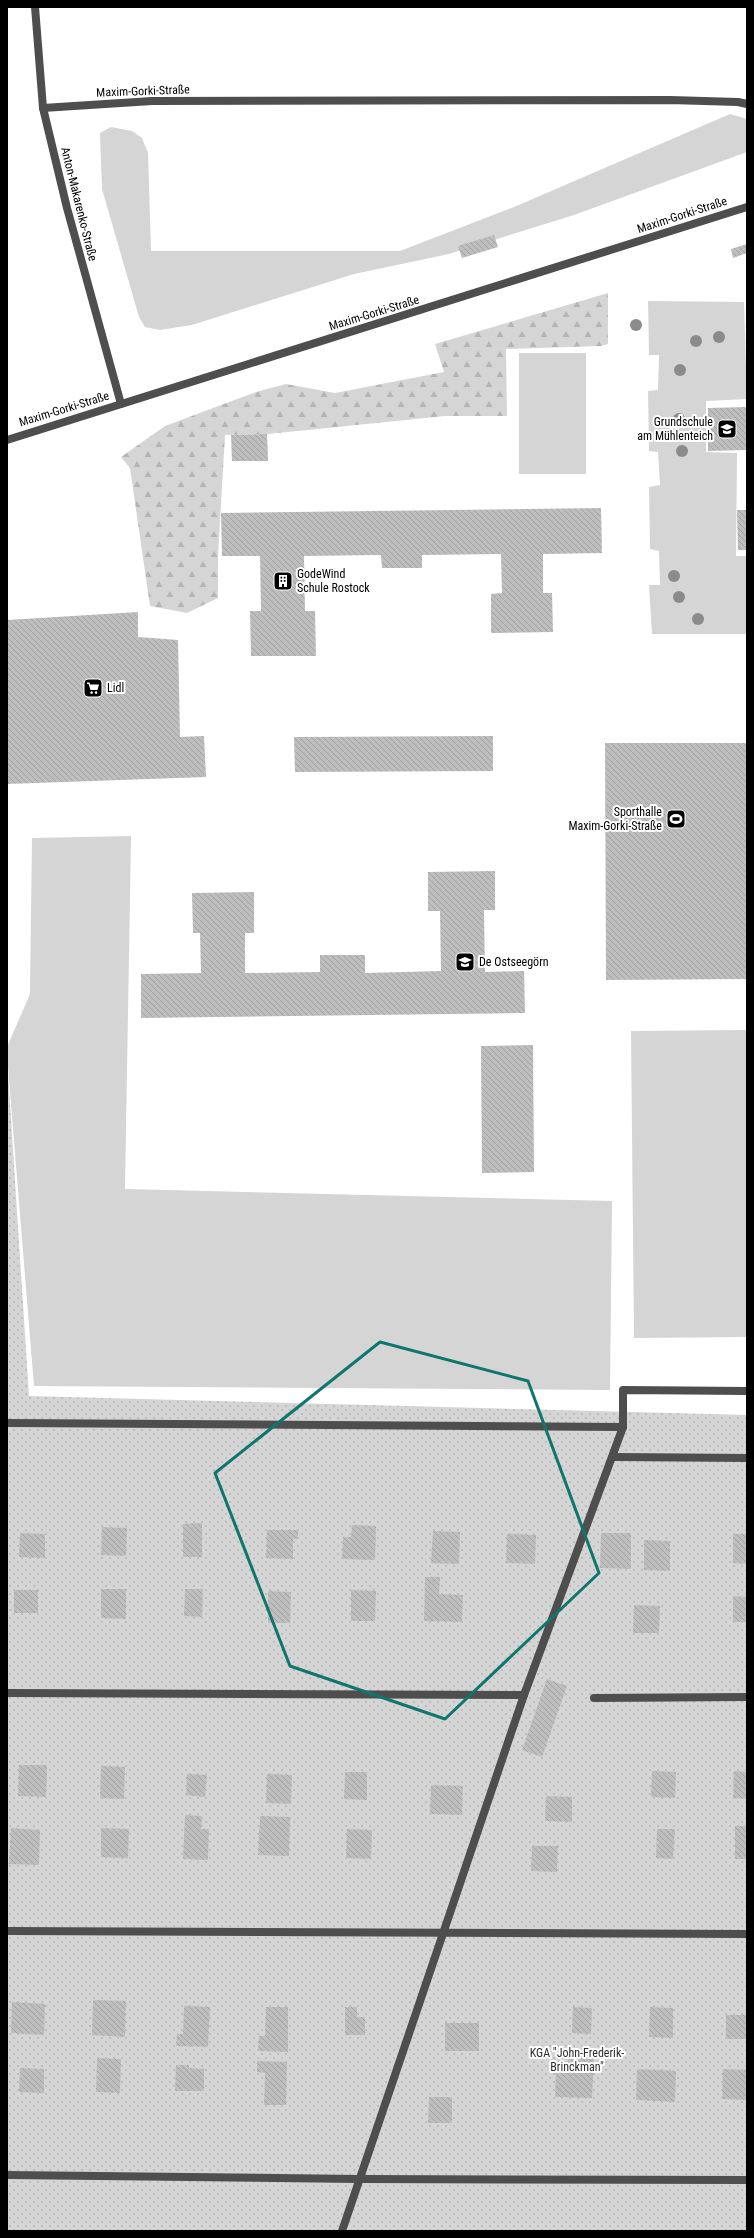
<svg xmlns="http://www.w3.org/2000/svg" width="754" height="2238" font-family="'Roboto Condensed',sans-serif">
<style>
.green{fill:#d5d5d5}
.forest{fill:url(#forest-firs)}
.garden{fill:url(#garden-dots)}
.building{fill:url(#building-back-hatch)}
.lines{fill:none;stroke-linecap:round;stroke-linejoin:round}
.service{stroke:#4e4e4e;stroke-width:8}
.minor{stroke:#4e4e4e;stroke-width:8}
.tree{fill:#8b8b8b}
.marked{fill:none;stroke:#0f766e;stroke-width:3;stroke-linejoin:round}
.labels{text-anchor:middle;stroke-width:4;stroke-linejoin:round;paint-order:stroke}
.street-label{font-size:12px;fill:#000;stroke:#fff}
.poi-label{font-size:12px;fill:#000;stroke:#fff;text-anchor:start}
.park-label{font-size:12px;fill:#2c2c2c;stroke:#fff}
</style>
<defs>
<pattern id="forest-firs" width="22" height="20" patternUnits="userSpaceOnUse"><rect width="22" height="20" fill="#d5d5d5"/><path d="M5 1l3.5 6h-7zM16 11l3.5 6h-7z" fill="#b5b5b5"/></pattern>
<pattern id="garden-dots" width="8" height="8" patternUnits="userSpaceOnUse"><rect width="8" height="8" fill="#d5d5d5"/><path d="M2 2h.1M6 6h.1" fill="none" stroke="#b5b5b5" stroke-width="1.8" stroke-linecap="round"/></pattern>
<pattern id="building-back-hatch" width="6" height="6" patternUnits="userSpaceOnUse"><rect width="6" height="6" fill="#bebebe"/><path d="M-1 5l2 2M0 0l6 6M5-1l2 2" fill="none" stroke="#a2a2a2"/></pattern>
</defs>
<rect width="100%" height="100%" fill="#fff"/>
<!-- green -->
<g class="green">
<path d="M730 114 747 119V152L574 215 449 254 354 274 192 325 160 330 145 327 139 317 102 189 100 133 111 127 132 131 142 138 148 153 151 251H400L514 207Z"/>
<path d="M648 301 744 302 747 399 706 401V452L737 453 736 556H747V634H652L649 585H660L659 551 650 549 649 487 660 485 658 452 649 451 648 391 658 390 659 355H649Z"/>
<rect x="519" y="353" width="67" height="121"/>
<path d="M131 836 125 1189 612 1201 610 1390 34 1386 7 1055V1047L30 994 32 838Z"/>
<path d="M747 1030V1337L634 1338 631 1031Z"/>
</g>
<!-- forest -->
<path class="forest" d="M608 293V344L601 346 506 349 507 416H445L268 434 225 435 218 556V598L187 613 150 606 130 468 121 457 165 426 256 392 286 384 335 393 444 372 435 344Z"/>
<!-- garden -->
<path class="garden" d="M7 1057 29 1396 747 1415V2231H7Z"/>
<!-- building -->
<g class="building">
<path d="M494 235 498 247 462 258 458 246Z"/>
<path d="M747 244V253L733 258 731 249Z"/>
<path d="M747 407V450L708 451V408Z"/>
<path d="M267 434 268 461H232L231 435Z"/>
<path d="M601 508 602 553 543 554V593H552L553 632 491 633V594L502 593 501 554 422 555V568H382L381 555 304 556 305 611H315L316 656H251L250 611H261L260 556H222L221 513Z"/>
<path d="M737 510H747V550H738Z"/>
<path d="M138 612V637L178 640 180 737 204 736 206 777 7 784V620Z"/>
<path d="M493 736V771L295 772 294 737Z"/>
<path d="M605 743H747V979L606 980Z"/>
<path d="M495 871V910H484L485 972 524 971 525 1013 141 1018V974L201 973 200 933H193L192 893 254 892V933H245V973L320 972V955H365V973L441 971 440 911H428V872Z"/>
<path d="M533 1045 534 1172 482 1173 481 1046Z"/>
<path d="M202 1523V1557H183V1524Z"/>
<path d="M352 1525 376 1526 375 1560 342 1559 343 1537H351Z"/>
<path d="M102 1527 127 1528 126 1556 101 1555Z"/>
<path d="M267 1530H298V1539H293V1559L266 1558Z"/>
<path d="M433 1531 460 1532 459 1564 431 1563Z"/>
<path d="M20 1533 45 1534V1558L19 1557Z"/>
<path d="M601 1533H631V1569L600 1568Z"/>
<path d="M507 1534 536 1535 535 1564 506 1563Z"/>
<path d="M733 1534H747V1564L733 1563Z"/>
<path d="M644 1540 670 1541V1571L644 1570Z"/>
<path d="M425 1577H440L439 1594 463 1595 462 1622 424 1621Z"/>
<path d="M101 1589H126V1619L101 1618Z"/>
<path d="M185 1589H203L202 1617 184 1616Z"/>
<rect x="14" y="1590" width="24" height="23"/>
<path d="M351 1590 376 1591 375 1621H351Z"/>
<path d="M268 1591 291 1592 290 1623H268Z"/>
<path d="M733 1596 747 1597V1622H733Z"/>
<path d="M634 1605 660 1606 659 1633H633Z"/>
<path d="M547 1679 567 1686 542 1757 522 1750Z"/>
<path d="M19 1765H47L46 1797 18 1796Z"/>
<path d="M101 1766 125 1767 124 1799 100 1798Z"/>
<path d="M652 1771 676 1772 675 1798 651 1797Z"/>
<path d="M734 1771 747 1772V1799L733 1798Z"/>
<path d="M345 1772H367V1800L344 1799Z"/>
<path d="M187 1774 207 1775 205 1797 186 1795Z"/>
<path d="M267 1774 292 1775 291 1804 266 1803Z"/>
<path d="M431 1785 463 1786 462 1815 430 1814Z"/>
<path d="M546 1796 572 1797V1822L545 1821Z"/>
<path d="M185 1815 202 1816 201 1829H209L208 1860 183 1859Z"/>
<path d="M260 1816 290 1817 289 1856 258 1855Z"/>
<rect x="735" y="1826" width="12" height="33"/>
<path d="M11 1828 40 1830 39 1865 9 1864Z"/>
<path d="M101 1828 129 1829 128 1858 101 1857Z"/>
<path d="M347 1829 372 1830 371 1859 346 1858Z"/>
<path d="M657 1829H675L673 1859 656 1858Z"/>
<path d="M532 1846H558L557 1872 531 1871Z"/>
<path d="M93 2000 126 2001 125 2037 92 2035Z"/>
<path d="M12 2002 45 2004 44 2035 11 2033Z"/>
<path d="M184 2006 210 2007 208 2047 176 2046 177 2034H183Z"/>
<path d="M266 2007H288V2052L258 2051 259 2036H265Z"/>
<path d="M345 2007H357V2017H365V2035H345Z"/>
<path d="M573 2007 592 2008 591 2034 572 2033Z"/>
<path d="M650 2007 673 2008V2038L649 2037Z"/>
<rect x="726" y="2015" width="21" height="24"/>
<rect x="445" y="2023" width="34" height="28"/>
<path d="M568 2057 594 2058 592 2098 555 2097 556 2071 568 2072Z"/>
<path d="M97 2058 121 2059 120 2093 96 2092Z"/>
<path d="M257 2061 287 2062 286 2105H264L265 2073 257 2072Z"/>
<path d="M176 2065H189V2068L204 2069V2091H175Z"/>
<path d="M20 2068 44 2069V2093L19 2092Z"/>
<path d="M637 2069 676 2071 675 2102 636 2100Z"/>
<path d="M723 2069 747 2070V2100L722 2099Z"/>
<path d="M429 2097H452V2123H428Z"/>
</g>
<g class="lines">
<!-- service -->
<g class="service">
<path d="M43 108 152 101 670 100 738 102 747 104"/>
<path d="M7 1423 623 1427 524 1695 342 2231"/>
<path d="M623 1427V1390L747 1391"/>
<path d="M613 1457 747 1458"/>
<path d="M7 1693 524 1695"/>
<path d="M594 1698 747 1697"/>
<path d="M7 1931 747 1934"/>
<path d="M7 2175 359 2179 747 2180"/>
</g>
<!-- minor -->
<g class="minor">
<path d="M35 7 43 108 67 208 121 404"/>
<path d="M7 440 747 207"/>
</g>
</g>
<!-- trees -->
<g class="tree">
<circle cx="636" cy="325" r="6"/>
<circle cx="719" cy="337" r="6"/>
<circle cx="696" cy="341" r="6"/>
<circle cx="680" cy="370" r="6"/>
<circle cx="679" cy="419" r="6"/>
<circle cx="682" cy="451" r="6"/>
<circle cx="674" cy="576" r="6"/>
<circle cx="679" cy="597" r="6"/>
<circle cx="698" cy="619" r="6"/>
</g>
<!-- marked area -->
<path class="marked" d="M380 1342 528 1381 599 1573 445 1719 290 1666 215 1473Z"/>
<!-- icons -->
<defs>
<symbol id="school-square" viewBox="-11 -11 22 22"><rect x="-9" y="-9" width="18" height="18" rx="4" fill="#000" stroke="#fff"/><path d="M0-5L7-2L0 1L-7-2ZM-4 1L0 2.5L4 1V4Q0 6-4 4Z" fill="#fff"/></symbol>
<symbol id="building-square" viewBox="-11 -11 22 22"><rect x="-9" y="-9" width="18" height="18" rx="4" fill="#000" stroke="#fff"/><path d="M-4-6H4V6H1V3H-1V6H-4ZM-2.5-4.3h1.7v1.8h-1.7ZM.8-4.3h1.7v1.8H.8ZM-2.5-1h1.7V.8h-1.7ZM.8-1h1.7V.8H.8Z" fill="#fff"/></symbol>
<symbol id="supermarket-square" viewBox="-11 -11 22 22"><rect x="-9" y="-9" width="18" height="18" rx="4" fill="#000" stroke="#fff"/><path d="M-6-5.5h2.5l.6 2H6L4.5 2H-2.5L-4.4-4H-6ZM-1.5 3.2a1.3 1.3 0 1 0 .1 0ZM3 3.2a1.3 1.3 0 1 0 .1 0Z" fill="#fff"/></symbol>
<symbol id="stadium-square" viewBox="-11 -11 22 22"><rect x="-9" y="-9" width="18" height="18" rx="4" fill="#000" stroke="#fff"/><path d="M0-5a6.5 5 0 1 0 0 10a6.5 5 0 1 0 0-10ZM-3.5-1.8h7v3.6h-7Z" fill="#fff"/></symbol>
</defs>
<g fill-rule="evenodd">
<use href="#school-square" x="716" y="418" width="22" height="22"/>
<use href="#building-square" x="272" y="570" width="22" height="22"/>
<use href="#supermarket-square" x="82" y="677" width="22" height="22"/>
<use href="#stadium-square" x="665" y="808" width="22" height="22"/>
<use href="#school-square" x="454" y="951" width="22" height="22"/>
</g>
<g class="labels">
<!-- street labels -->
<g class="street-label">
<text transform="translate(143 91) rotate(-2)" y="4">Maxim-Gorki-Straße</text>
<text transform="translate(79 204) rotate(76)" y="4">Anton-Makarenko-Straße</text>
<text transform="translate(682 215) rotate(-18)" y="4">Maxim-Gorki-Straße</text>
<text transform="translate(374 313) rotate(-17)" y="4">Maxim-Gorki-Straße</text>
<text transform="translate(64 409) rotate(-17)" y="4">Maxim-Gorki-Straße</text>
</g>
<!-- poi labels -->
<g class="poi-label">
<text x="713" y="426" text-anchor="end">Grundschule<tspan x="713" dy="14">am Mühlenteich</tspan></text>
<text x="297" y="578">GodeWind<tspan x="297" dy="14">Schule Rostock</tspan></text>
<text x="107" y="692">Lidl</text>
<text x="662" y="816" text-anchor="end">Sporthalle<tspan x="662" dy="14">Maxim-Gorki-Straße</tspan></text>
<text x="479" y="966">De Ostseegörn</text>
</g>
<!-- park labels -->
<g class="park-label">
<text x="577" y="2057">KGA "John-Frederik-<tspan x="577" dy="14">Brinckman"</tspan></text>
</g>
</g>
<!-- border -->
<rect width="754" height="2238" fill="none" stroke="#000000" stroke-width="16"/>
</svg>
